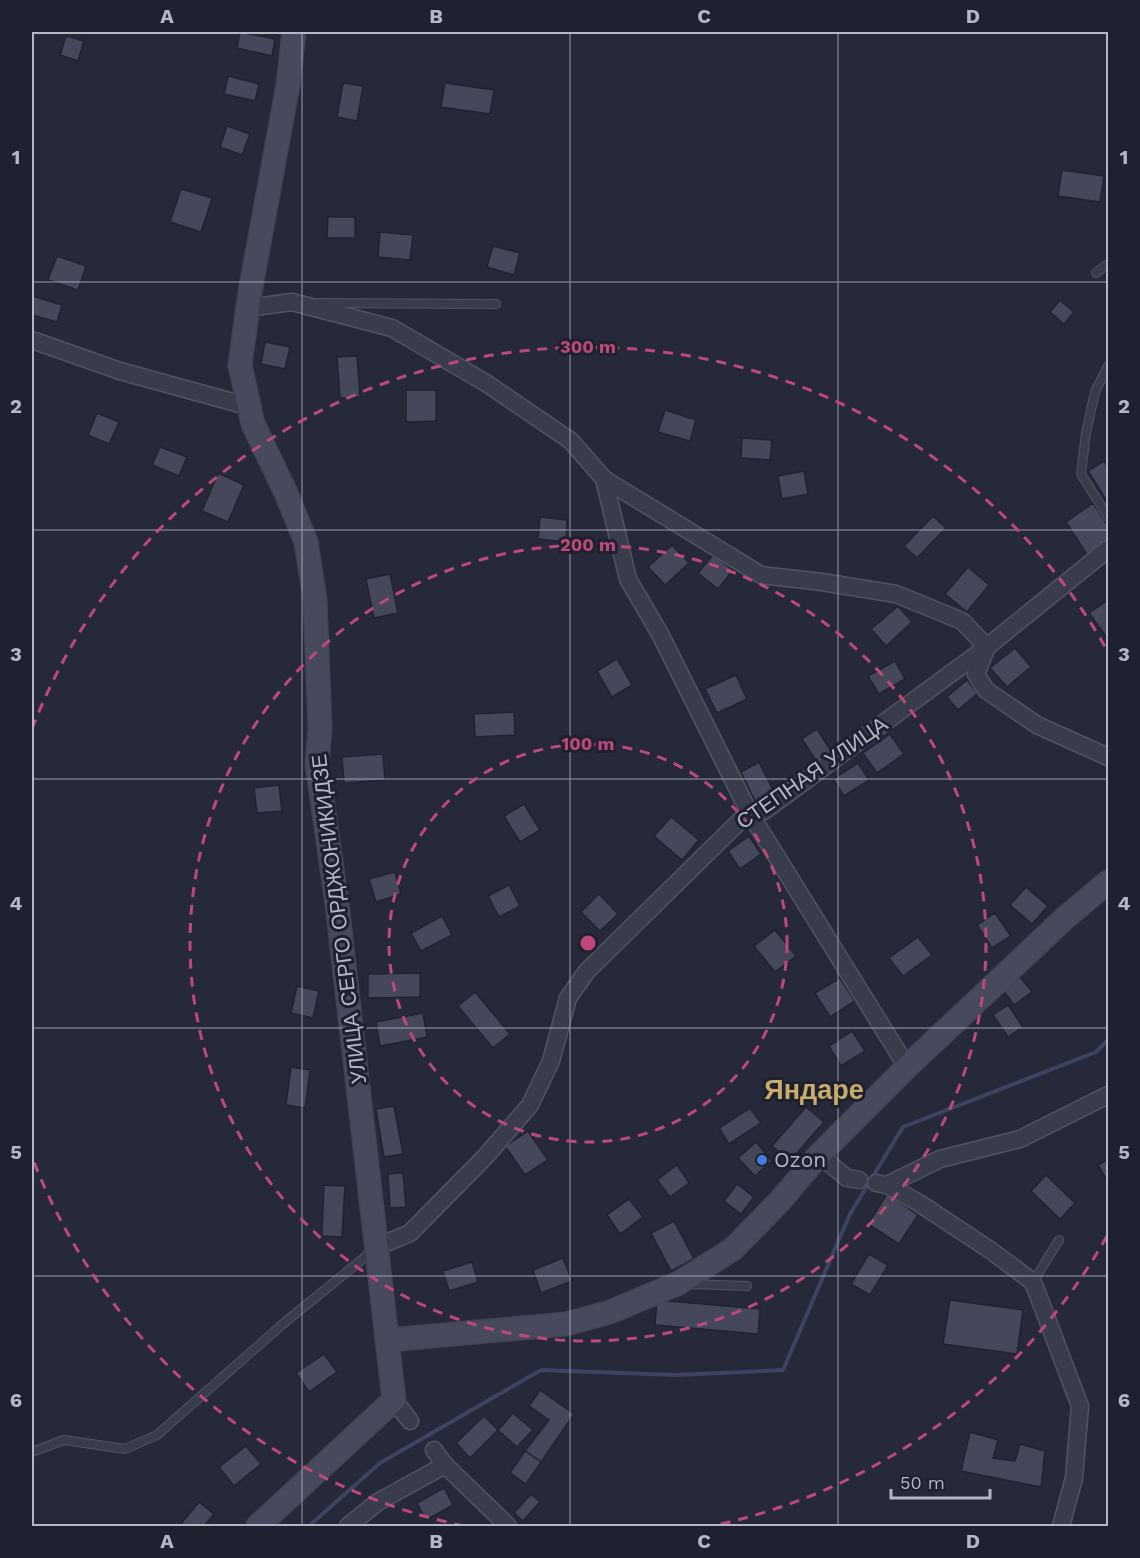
<svg xmlns="http://www.w3.org/2000/svg" width="1140" height="1558" font-family="'Work Sans',sans-serif">
<style>
.lines{fill:none;stroke-linecap:round;stroke-linejoin:round}
.stream{stroke:#3d4361;stroke-width:4}
.building{fill:#45485b;stroke:#202331;stroke-width:1.5}
.lane-casing{stroke:#515462;stroke-width:10}
.street-casing{stroke:#515462;stroke-width:19}
.secondary-casing{stroke:#424553;stroke-width:25}
.lane{stroke:#393c4a;stroke-width:8}
.street{stroke:#393c4a;stroke-width:16}
.secondary{stroke:#474a5d;stroke-width:22}
.grid{fill:none;stroke:#b5b7c6;stroke-width:1.5;stroke-opacity:0.55}
.ring{fill:none;stroke:#be487b;stroke-width:3;stroke-dasharray:10 8}
.shop-dot{fill:#3f7fe0;stroke:#1e212f;stroke-width:2}
.labels{text-anchor:middle;stroke-width:6;stroke-linejoin:round;paint-order:stroke}
.street-label{font-size:21px;fill:#b5b7c6;stroke:#1e212f}
.poi-label{font-size:21px;fill:#b5b7c6;stroke:#1e212f;text-anchor:start}
.district-label{font-size:27px;font-weight:bold;fill:#c9ab6c;stroke:#1e212f}
.centre{fill:#be487b;stroke:#1e212f;stroke-width:3}
.ring-label{font-size:18px;text-anchor:middle;font-weight:bold;fill:#be487b;stroke:#1e212f;stroke-width:6;stroke-linejoin:round;paint-order:stroke}
.neatline{fill:none;stroke:#b5b7c6;stroke-width:2}
.grid-label{font-size:20px;text-anchor:middle;font-weight:bold;fill:#b5b7c6}
</style>
<rect width="100%" height="100%" fill="#25293a"/>
<g class="lines">
<!-- stream -->
<path class="stream" d="M309 1526 380 1463 541 1370 676 1375 783 1370 850 1214 903 1127 1096 1052 1108 1040"/>
</g>
<!-- building -->
<g class="building">
<path d="M240 32 275 39 272 56 237 48Z"/>
<path d="M66 36 84 41 78 61 60 55Z"/>
<path d="M228 76 259 84 255 101 224 94Z"/>
<path d="M343 83 363 86 357 121 337 117Z"/>
<path d="M445 83 494 90 490 114 441 107Z"/>
<path d="M227 126 250 134 242 155 220 147Z"/>
<path d="M1062 170 1104 176 1100 202 1058 196Z"/>
<path d="M181 189 212 198 201 232 170 222Z"/>
<path d="M328 217H355V238H327Z"/>
<path d="M380 232 413 235 410 260 378 257Z"/>
<path d="M493 246 520 253 514 275 487 267Z"/>
<path d="M57 256 86 266 78 290 48 280Z"/>
<path d="M32 296 62 305 57 322 32 315Z"/>
<path d="M1060 300 1074 312 1064 324 1050 312Z"/>
<path d="M265 342 290 347 285 369 261 364Z"/>
<path d="M357 356 360 397 340 398 337 357Z"/>
<path d="M406 390H436V421L406 422Z"/>
<path d="M665 410 696 420 690 441 658 432Z"/>
<path d="M97 413 119 422 109 444 88 435Z"/>
<path d="M742 438 772 440 770 460 741 458Z"/>
<path d="M160 447 187 457 179 476 152 465Z"/>
<path d="M1104 461 1108 467V503L1088 471Z"/>
<path d="M804 471 808 494 782 499 778 476Z"/>
<path d="M218 473 244 485 228 522 202 511Z"/>
<path d="M1093 503 1108 526V542L1088 556 1066 522Z"/>
<path d="M933 516 946 528 917 558 904 546Z"/>
<path d="M540 517 567 520 566 542 538 539Z"/>
<path d="M672 545 689 563 665 585 648 567Z"/>
<path d="M713 555 733 570 718 589 698 573Z"/>
<path d="M968 567 989 585 967 612 945 594Z"/>
<path d="M390 574 398 613 374 618 366 579Z"/>
<path d="M1108 600V639L1089 613Z"/>
<path d="M898 606 912 622 886 646 871 629Z"/>
<path d="M1015 648 1031 667 1007 687 990 668Z"/>
<path d="M617 659 632 685 612 697 597 671Z"/>
<path d="M895 661 905 679 879 694 868 676Z"/>
<path d="M736 675 747 699 717 713 705 689Z"/>
<path d="M967 680 978 693 958 710 947 697Z"/>
<path d="M514 712 515 735 475 737 474 714Z"/>
<path d="M817 729 831 751 816 761 802 739Z"/>
<path d="M890 734 904 754 877 773 863 753Z"/>
<path d="M383 754 385 780 344 783 342 757Z"/>
<path d="M759 762 775 794 756 803 741 772Z"/>
<path d="M858 763 869 780 844 796 833 779Z"/>
<path d="M279 785 282 811 257 813 254 788Z"/>
<path d="M524 804 540 830 520 842 504 816Z"/>
<path d="M671 817 699 840 682 860 654 836Z"/>
<path d="M749 836 761 854 740 869 728 851Z"/>
<path d="M395 872 401 894 376 902 369 879Z"/>
<path d="M509 885 520 906 499 917 488 896Z"/>
<path d="M1026 887 1048 906 1032 924 1010 905Z"/>
<path d="M599 894 618 914 600 931 581 912Z"/>
<path d="M995 913 1011 936 992 948 977 925Z"/>
<path d="M442 916 452 935 421 951 411 933Z"/>
<path d="M775 930 796 956 775 972 754 946Z"/>
<path d="M918 937 932 955 903 976 889 958Z"/>
<path d="M420 973V997L368 998V974Z"/>
<path d="M1020 977 1032 992 1014 1005 1003 990Z"/>
<path d="M840 978 855 1001 830 1017 815 993Z"/>
<path d="M297 986 319 991 313 1018 291 1013Z"/>
<path d="M475 992 510 1034 493 1048 458 1006Z"/>
<path d="M1008 1005 1023 1027 1008 1037 993 1015Z"/>
<path d="M423 1013 427 1037 380 1046 376 1022Z"/>
<path d="M852 1031 865 1051 841 1066 829 1046Z"/>
<path d="M291 1067 310 1070 305 1108 286 1105Z"/>
<path d="M785 1077 794 1089 779 1100 770 1088Z"/>
<path d="M394 1106 403 1154 384 1157 376 1109Z"/>
<path d="M806 1107 824 1122 790 1161 772 1146Z"/>
<path d="M750 1108 761 1123 729 1144 719 1128Z"/>
<path d="M528 1131 548 1160 525 1175 505 1146Z"/>
<path d="M756 1142 772 1161 755 1176 738 1158Z"/>
<path d="M1108 1159V1182L1098 1165Z"/>
<path d="M677 1165 689 1183 670 1197 657 1180Z"/>
<path d="M403 1173 406 1207 390 1208 388 1174Z"/>
<path d="M1046 1175 1075 1203 1060 1219 1031 1191Z"/>
<path d="M737 1184 754 1197 741 1214 724 1201Z"/>
<path d="M324 1185 345 1186 342 1237 322 1236Z"/>
<path d="M887 1194 918 1215 899 1244 868 1224Z"/>
<path d="M629 1199 643 1217 620 1234 607 1215Z"/>
<path d="M674 1221 694 1259 671 1271 651 1233Z"/>
<path d="M869 1254 888 1265 870 1295 851 1284Z"/>
<path d="M563 1258 572 1281 541 1293 533 1270Z"/>
<path d="M472 1262 478 1282 449 1291 443 1271Z"/>
<path d="M657 1300 760 1309 758 1334 655 1325Z"/>
<path d="M950 1300 1023 1310 1017 1354 943 1344Z"/>
<path d="M324 1354 337 1372 309 1392 296 1373Z"/>
<path d="M540 1390 574 1414 541 1462 525 1451 549 1420 529 1406Z"/>
<path d="M513 1413 533 1430 517 1447 498 1430Z"/>
<path d="M484 1416 498 1430 470 1458 456 1443Z"/>
<path d="M970 1432 998 1440 993 1458 1015 1461 1020 1444 1045 1451 1041 1487 961 1471Z"/>
<path d="M246 1446 261 1464 234 1486 219 1467Z"/>
<path d="M525 1451 541 1462 526 1484 510 1473Z"/>
<path d="M444 1488 453 1505 426 1520 417 1503Z"/>
<path d="M531 1494 540 1502 523 1521 514 1513Z"/>
<path d="M199 1502 214 1514 204 1526H185L181 1524Z"/>
</g>
<g class="lines">
<defs>
<g id="lane">
<path d="M1096 273 1108 264"/>
<path d="M317 303 496 304"/>
<path d="M1108 366 1095 392 1086 433 1081 474 1108 517"/>
<path d="M1033 1282 1059 1240"/>
<path d="M689 1284 747 1286"/>
<path d="M32 1452 64 1440 125 1449 157 1435 284 1323 375 1249"/>
</g>
<g id="street">
<path d="M248 308 292 302 392 328 486 383 571 441 604 479 628 579 660 634 749 812 907 1067"/>
<path d="M32 340 120 371 247 406"/>
<path d="M604 479 761 575 822 582 896 594 962 621 987 647 976 674 986 690 1037 725 1108 757"/>
<path d="M819 1155 847 1178 859 1180"/>
<path d="M876 1183 887 1185 919 1203 990 1250 1033 1282 1080 1406 1074 1478 1061 1526"/>
<path d="M887 1185 940 1159 1020 1139 1108 1095"/>
<path d="M377 1247 410 1233 485 1157 530 1105 551 1061 568 998 587 971 749 812 764 811 987 647 1108 549"/>
<path d="M394 1400 410 1421"/>
<path d="M434 1450 445 1465 508 1526"/>
<path d="M348 1526 378 1502 445 1465"/>
</g>
<g id="secondary">
<path d="M388 1340 566 1324 610 1312 679 1283 733 1249 780 1201 819 1155 907 1067 1065 918 1108 882"/>
<path d="M258 1526 394 1400 337 904 317 764 320 729 315 599 306 542 286 493 253 424 240 365 250 292 288 85 294 32"/>
</g>
</defs>
<!-- lane casing -->
<use href="#lane" class="lane-casing"/>
<!-- street casing -->
<use href="#street" class="street-casing"/>
<!-- secondary casing -->
<use href="#secondary" class="secondary-casing"/>
<!-- lane -->
<use href="#lane" class="lane"/>
<!-- street -->
<use href="#street" class="street"/>
<!-- secondary -->
<use href="#secondary" class="secondary"/>
</g>
<!-- grid -->
<path class="grid" d="M302 32V1526M570 32V1526M838 32V1526M32 282H1108M32 530H1108M32 779H1108M32 1028H1108M32 1276H1108"/>
<!-- distance rings -->
<g class="ring">
<circle cx="588" cy="943" r="199"/>
<circle cx="588" cy="943" r="398"/>
<path d="M1107 1236A596 596 0 0 1 712 1526M464 1526A596 596 0 0 1 32 1157M32 729A596 596 0 0 1 1107 650"/>
</g>
<!-- markers -->
<circle class="shop-dot" cx="762" cy="1160" r="6"/>
<g class="labels">
<!-- street labels -->
<g class="street-label">
<text transform="translate(812 773) rotate(-35)" y="7">СТЕПНАЯ УЛИЦА</text>
<text transform="translate(339 919) rotate(-97)" y="7">УЛИЦА СЕРГО ОРДЖОНИКИДЗЕ</text>
</g>
<!-- poi labels -->
<g class="poi-label">
<text x="774" y="1167">Ozon</text>
</g>
<!-- district labels -->
<g class="district-label">
<text x="814" y="1099">Яндаре</text>
</g>
</g>
<circle cx="588" cy="943" r="9" class="centre"/>
<g class="ring-label">
<text x="588" y="353">300 m</text>
<text x="588" y="551">200 m</text>
<text x="588" y="750">100 m</text>
</g>
<!-- border -->
<rect width="1140" height="1558" fill="none" stroke="#1e212f" stroke-width="66"/>
<!-- scale -->
<path d="M891 1489v9h99v-9" fill="none" stroke="#b5b7c6" stroke-width="3"/>
<text x="900" y="1489" font-size="18" fill="#b5b7c6" stroke="#1e212f" stroke-width="4.5" paint-order="stroke">50 m</text>
<rect x="33" y="33" width="1074" height="1492" class="neatline"/>
<g class="grid-label">
<text x="167" y="23">A</text>
<text x="436" y="23">B</text>
<text x="704" y="23">C</text>
<text x="973" y="23">D</text>
<text x="16" y="164">1</text>
<text x="1124" y="164">1</text>
<text x="16" y="413">2</text>
<text x="1124" y="413">2</text>
<text x="16" y="661">3</text>
<text x="1124" y="661">3</text>
<text x="16" y="910">4</text>
<text x="1124" y="910">4</text>
<text x="16" y="1159">5</text>
<text x="1124" y="1159">5</text>
<text x="16" y="1407">6</text>
<text x="1124" y="1407">6</text>
<text x="167" y="1548">A</text>
<text x="436" y="1548">B</text>
<text x="704" y="1548">C</text>
<text x="973" y="1548">D</text>
</g>
</svg>
